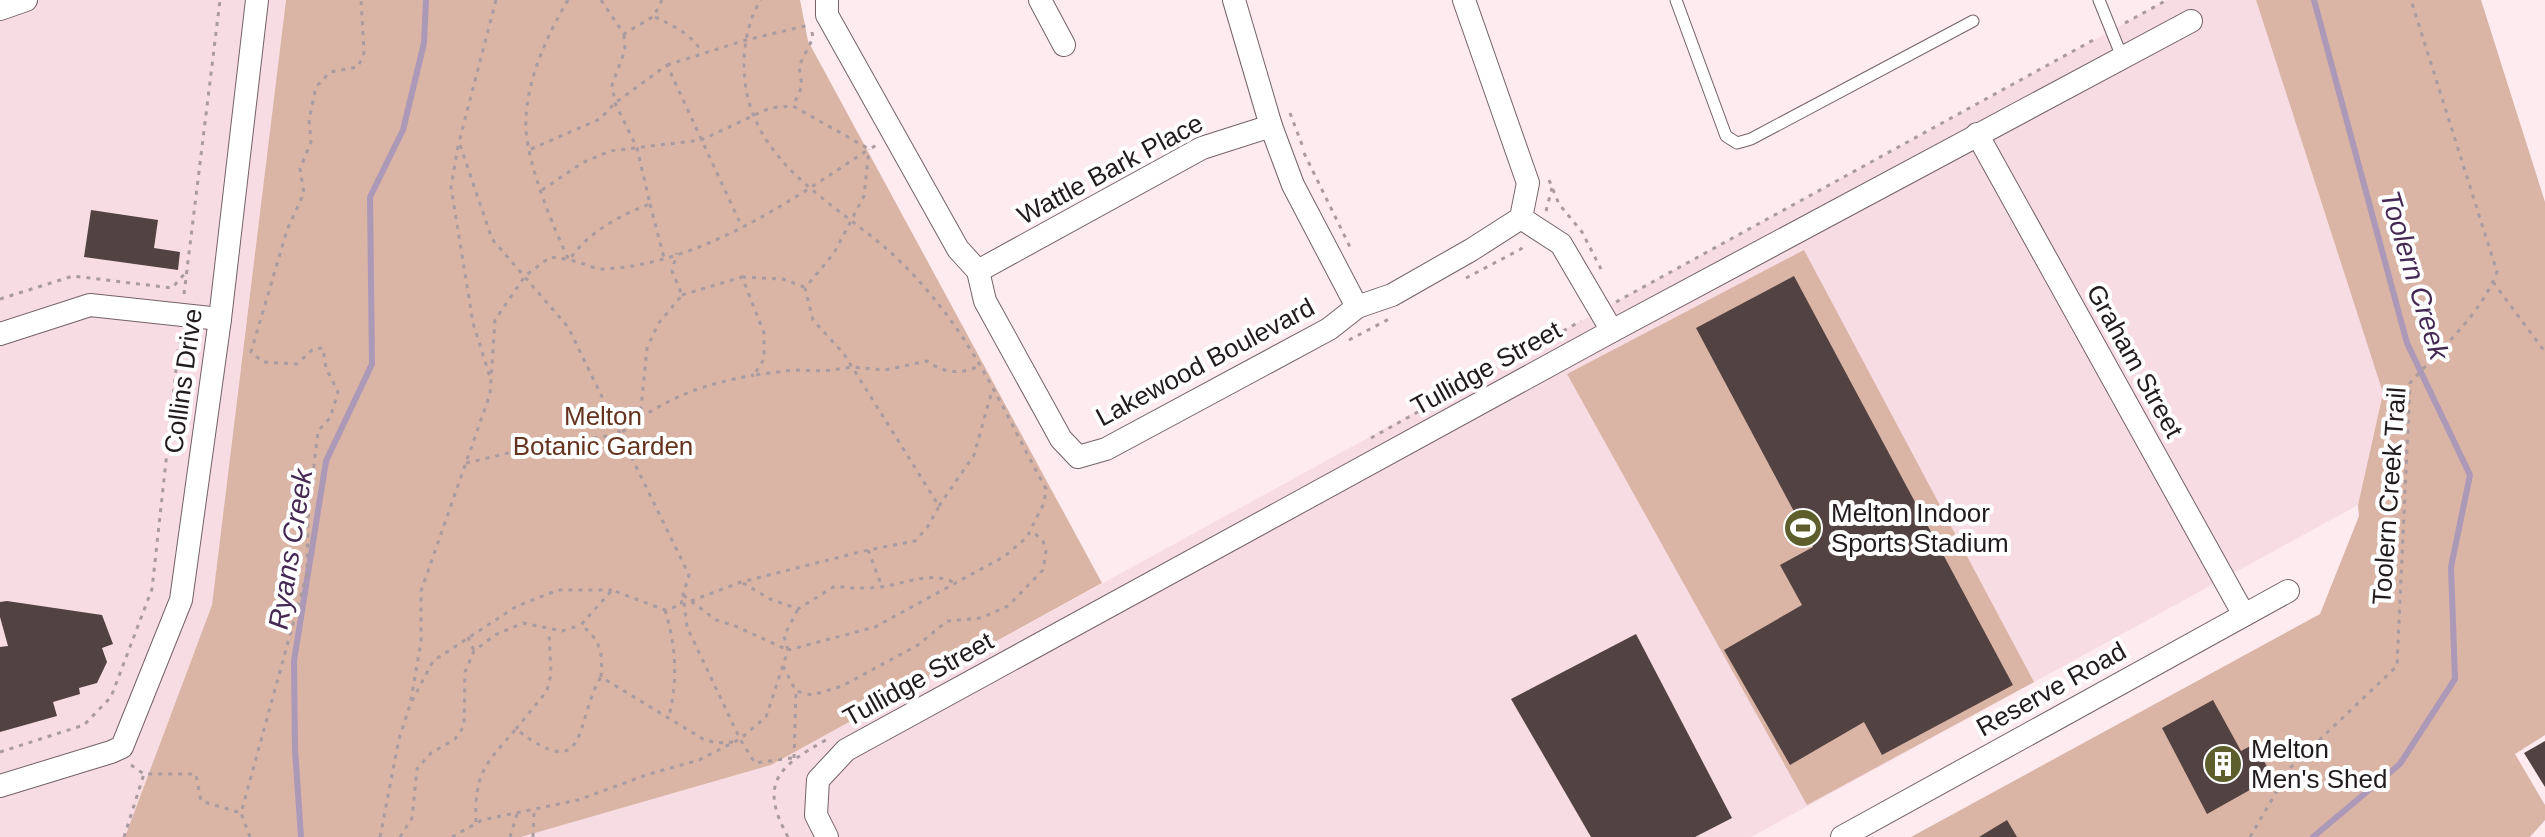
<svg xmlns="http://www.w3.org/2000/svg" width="2545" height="837" font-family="Arial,sans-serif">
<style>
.built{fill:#f8dce4}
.green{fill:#dab4a5}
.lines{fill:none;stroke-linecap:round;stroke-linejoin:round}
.stream{stroke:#ac98b7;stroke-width:6}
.building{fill:#524242}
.service-casing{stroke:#736267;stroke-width:13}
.minor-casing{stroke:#736267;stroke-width:24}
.path{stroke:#a99b9f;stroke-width:3;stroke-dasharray:4 6;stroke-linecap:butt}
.service{stroke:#fff;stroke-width:11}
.minor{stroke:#fff;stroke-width:22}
.labels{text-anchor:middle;stroke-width:8;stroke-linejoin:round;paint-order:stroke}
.street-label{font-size:26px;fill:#221b1d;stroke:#fff}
.park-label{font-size:26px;fill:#66331f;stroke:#fff}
.poi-label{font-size:26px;fill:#221b1d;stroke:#fff;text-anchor:start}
.water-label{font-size:28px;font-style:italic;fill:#452954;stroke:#fff}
</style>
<rect width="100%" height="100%" fill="#feebf0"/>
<!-- built -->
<g class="built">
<path d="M0 0H286L212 605 125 837H0Z"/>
<path d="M2167 0H2256L2383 393 2358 505 1751 837H521L771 765Z"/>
</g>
<!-- green -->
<g class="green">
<path d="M286 0H800L808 41 1102 583 771 765 521 837H125L212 605Z"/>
<path d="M2256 0H2481L2545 202V735L2515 754 2545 805V820L2530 837H1911L2320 614 2359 516 2358 505 2383 393Z"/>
<path d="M1804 250 2034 682 1807 805 1567 374Z"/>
</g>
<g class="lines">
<!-- stream -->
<g class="stream">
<path d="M301 837 295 749 294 661 326 461 372 364 370 197 403 130 424 43 426 0"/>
<path d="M2313 837 2400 764 2455 679 2451 567 2470 475 2407 343 2314 0"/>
</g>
</g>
<!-- building -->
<g class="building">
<path d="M91 210 158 220 154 248 180 252 178 270 84 257Z"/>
<path d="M1794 276 2013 685 1882 755 1864 722 1790 765 1724 650 1802 605 1780 565 1813 547 1696 328Z"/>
<path d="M7 601 102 615 113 644 102 648 107 662 97 683 79 688 80 694 53 702 57 716 0 732V647L8 646 0 617V602Z"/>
<path d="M1636 634 1732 818 1695 837H1591L1511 699Z"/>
<path d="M2213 700 2241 751 2254 744 2273 777 2207 814 2162 728Z"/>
<path d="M2545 741V787L2524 753Z"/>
<path d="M2007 820 2017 837H1979Z"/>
</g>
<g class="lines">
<defs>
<g id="service">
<path d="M1676 0 1726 136 1737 143 1751 139 1973 21"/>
<path d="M2099 0 2122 57"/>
</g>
<g id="minor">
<path d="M827 0V15L958 249 978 271 985 301 1061 439 1078 457 1106 449 1329 329 1357 307 1392 295 1471 250 1521 218 1528 183 1464 0"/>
<path d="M1040 0 1064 45"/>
<path d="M1234 0 1271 126 1293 185 1357 307"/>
<path d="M0 9 26 0"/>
<path d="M1977 134 2244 615"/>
<path d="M1521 218 1561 244 1612 331"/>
<path d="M978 271 1202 148 1271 126"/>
<path d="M0 334 90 305 220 319"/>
<path d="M0 786 111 752 122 747 181 600 220 319 257 0"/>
<path d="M827 837 816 815 818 780 846 750 1612 331 2191 21"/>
<path d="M1842 837 2288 591"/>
</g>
</defs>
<!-- service casing -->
<use href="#service" class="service-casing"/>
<!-- minor casing -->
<use href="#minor" class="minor-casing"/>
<!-- path -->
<g class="path">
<path d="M496 0 459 142 492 239 568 327 689 575 683 595 687 627 740 739 755 763 792 758"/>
<path d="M568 0C546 37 524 85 526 130 529 168 552 225 569 260 589 232 618 216 650 204L637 148 615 103 612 85 625 50 624 34"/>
<path d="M601 0 624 34 654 16 662 0"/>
<path d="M655 17C675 27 690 33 702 52"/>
<path d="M2125 23 2167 0"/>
<path d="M812 32 813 38 799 66 802 86 793 106 869 149 877 145"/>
<path d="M667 65 746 40 809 25"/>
<path d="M1290 113 1304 150"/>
<path d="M458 146 451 187 473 323 490 377"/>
<path d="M531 149 600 119 615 103 667 65 742 227"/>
<path d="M1304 153 1351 249"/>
<path d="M1549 180 1559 204 1582 232 1601 269"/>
<path d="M542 190 582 163 610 151 701 140 770 108 793 106"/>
<path d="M650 204 664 258"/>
<path d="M1546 211 1552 188"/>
<path d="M742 277 783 279 804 287"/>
<path d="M1466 278 1521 249 1524 244"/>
<path d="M2493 282 2545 352"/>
<path d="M184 294 220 0"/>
<path d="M682 295 742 277 764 333V359L754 375 793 370 825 371 852 367 885 370 927 361C944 373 960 375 979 366"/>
<path d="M0 299 73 276 172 288 188 270"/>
<path d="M1616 302 2097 38"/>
<path d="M1349 340 1389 319"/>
<path d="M640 418C681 392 707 384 754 375"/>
<path d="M1371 438 1581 321"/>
<path d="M466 463 538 446 620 434 640 418 647 348 658 324 682 295 672 271 677 253"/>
<path d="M939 506 974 455 992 391"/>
<path d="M868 550 882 587"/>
<path d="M743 583 770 599 798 609 835 586C850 588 864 589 880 587 905 584 931 570 955 583"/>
<path d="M691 601 741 582 868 550 915 541 927 528 939 506 844 354 813 320 805 288 834 253 864 196 869 149"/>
<path d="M665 610C676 646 678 679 669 716"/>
<path d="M468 637 474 651"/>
<path d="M788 650 784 636 798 609"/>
<path d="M783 666 796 691 812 695 842 686 918 645 947 621 981 618 1008 606 1043 570 1046 551 1043 541 1031 530"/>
<path d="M412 701 433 661 517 606 558 590H612"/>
<path d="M516 729 547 691 551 674 549 632"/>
<path d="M733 742 716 743 703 739 601 677C603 653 601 640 581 625L612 590 665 610 681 605 683 595 716 620 733 625 788 650"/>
<path d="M0 752 84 725 111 697 152 589 180 333"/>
<path d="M794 758 796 691"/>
<path d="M131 765 144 774H196L201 801 241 813"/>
<path d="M476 822C474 773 486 763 516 729 591 787 574 720 601 677"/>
<path d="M124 837 144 774"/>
<path d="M250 837 241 813 307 573 308 518 318 431 330 418 338 392 326 368 323 348 313 349 297 364 263 362 251 352 287 230 304 193 300 169 311 142 309 120 316 87 330 72 358 67 364 53 361 0"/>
<path d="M380 837 399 739 410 705 421 642V591L490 394 495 320 525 276 550 257C558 258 566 259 574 261 584 263 593 269 603 269 699 265 791 201 869 149"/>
<path d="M400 837 412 818 417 769 431 753 455 739 464 726 465 672 474 651 495 635 523 623 562 631 581 625"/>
<path d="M452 837 482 820 578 800 649 774 699 760 740 739 766 717 788 650 875 627 1005 556 1027 537 1044 503 1046 489C1013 429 985 364 943 310 924 285 901 260 876 240 815 191 744 151 744 64 744 44 749 17 761 0"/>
<path d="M510 837 517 814"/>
<path d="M533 837 534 810"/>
<path d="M788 837C758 783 779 766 826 740"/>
<path d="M2250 837 2291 767 2397 666 2410 383C2441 348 2480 316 2497 272L2411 0"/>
</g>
<!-- service -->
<use href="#service" class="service"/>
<!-- minor -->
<use href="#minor" class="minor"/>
</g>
<!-- icons -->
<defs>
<symbol id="stadium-disc" viewBox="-11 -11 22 22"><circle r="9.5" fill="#5d5e2b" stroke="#fff"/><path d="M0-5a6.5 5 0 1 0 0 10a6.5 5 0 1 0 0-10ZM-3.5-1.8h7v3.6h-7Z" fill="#fff"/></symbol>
<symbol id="building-disc" viewBox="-11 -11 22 22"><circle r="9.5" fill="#5d5e2b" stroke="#fff"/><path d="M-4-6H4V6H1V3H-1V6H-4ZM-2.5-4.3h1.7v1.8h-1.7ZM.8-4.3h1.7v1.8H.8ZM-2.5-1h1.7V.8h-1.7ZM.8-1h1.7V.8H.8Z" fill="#fff"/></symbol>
</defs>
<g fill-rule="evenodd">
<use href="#stadium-disc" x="1781" y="506" width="44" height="44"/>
<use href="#building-disc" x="2201" y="742" width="44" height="44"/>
</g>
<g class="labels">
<!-- street labels -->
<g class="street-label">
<text transform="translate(1110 169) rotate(-28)" y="9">Wattle Bark Place</text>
<text transform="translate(2135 361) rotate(61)" y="9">Graham Street</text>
<text transform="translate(1205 362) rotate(-28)" y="9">Lakewood Boulevard</text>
<text transform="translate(1486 368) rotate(-29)" y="9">Tullidge Street</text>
<text transform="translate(183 381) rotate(-82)" y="9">Collins Drive</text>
<text transform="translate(2389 496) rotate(-86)" y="9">Toolern Creek Trail</text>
<text transform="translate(918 679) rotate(-29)" y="9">Tullidge Street</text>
<text transform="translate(2051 689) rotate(-29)" y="9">Reserve Road</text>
</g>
<!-- park labels -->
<g class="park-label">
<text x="603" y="425">Melton<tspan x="603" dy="30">Botanic Garden</tspan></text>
</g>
<!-- poi labels -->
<g class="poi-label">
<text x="1831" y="522">Melton Indoor<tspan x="1831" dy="30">Sports Stadium</tspan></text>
<text x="2251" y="758">Melton<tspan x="2251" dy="30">Men's Shed</tspan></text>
</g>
<!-- water labels -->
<g class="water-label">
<text transform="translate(2415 275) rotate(73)" y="10">Toolern Creek</text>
<text transform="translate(290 549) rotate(-81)" y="10">Ryans Creek</text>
</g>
</g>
</svg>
